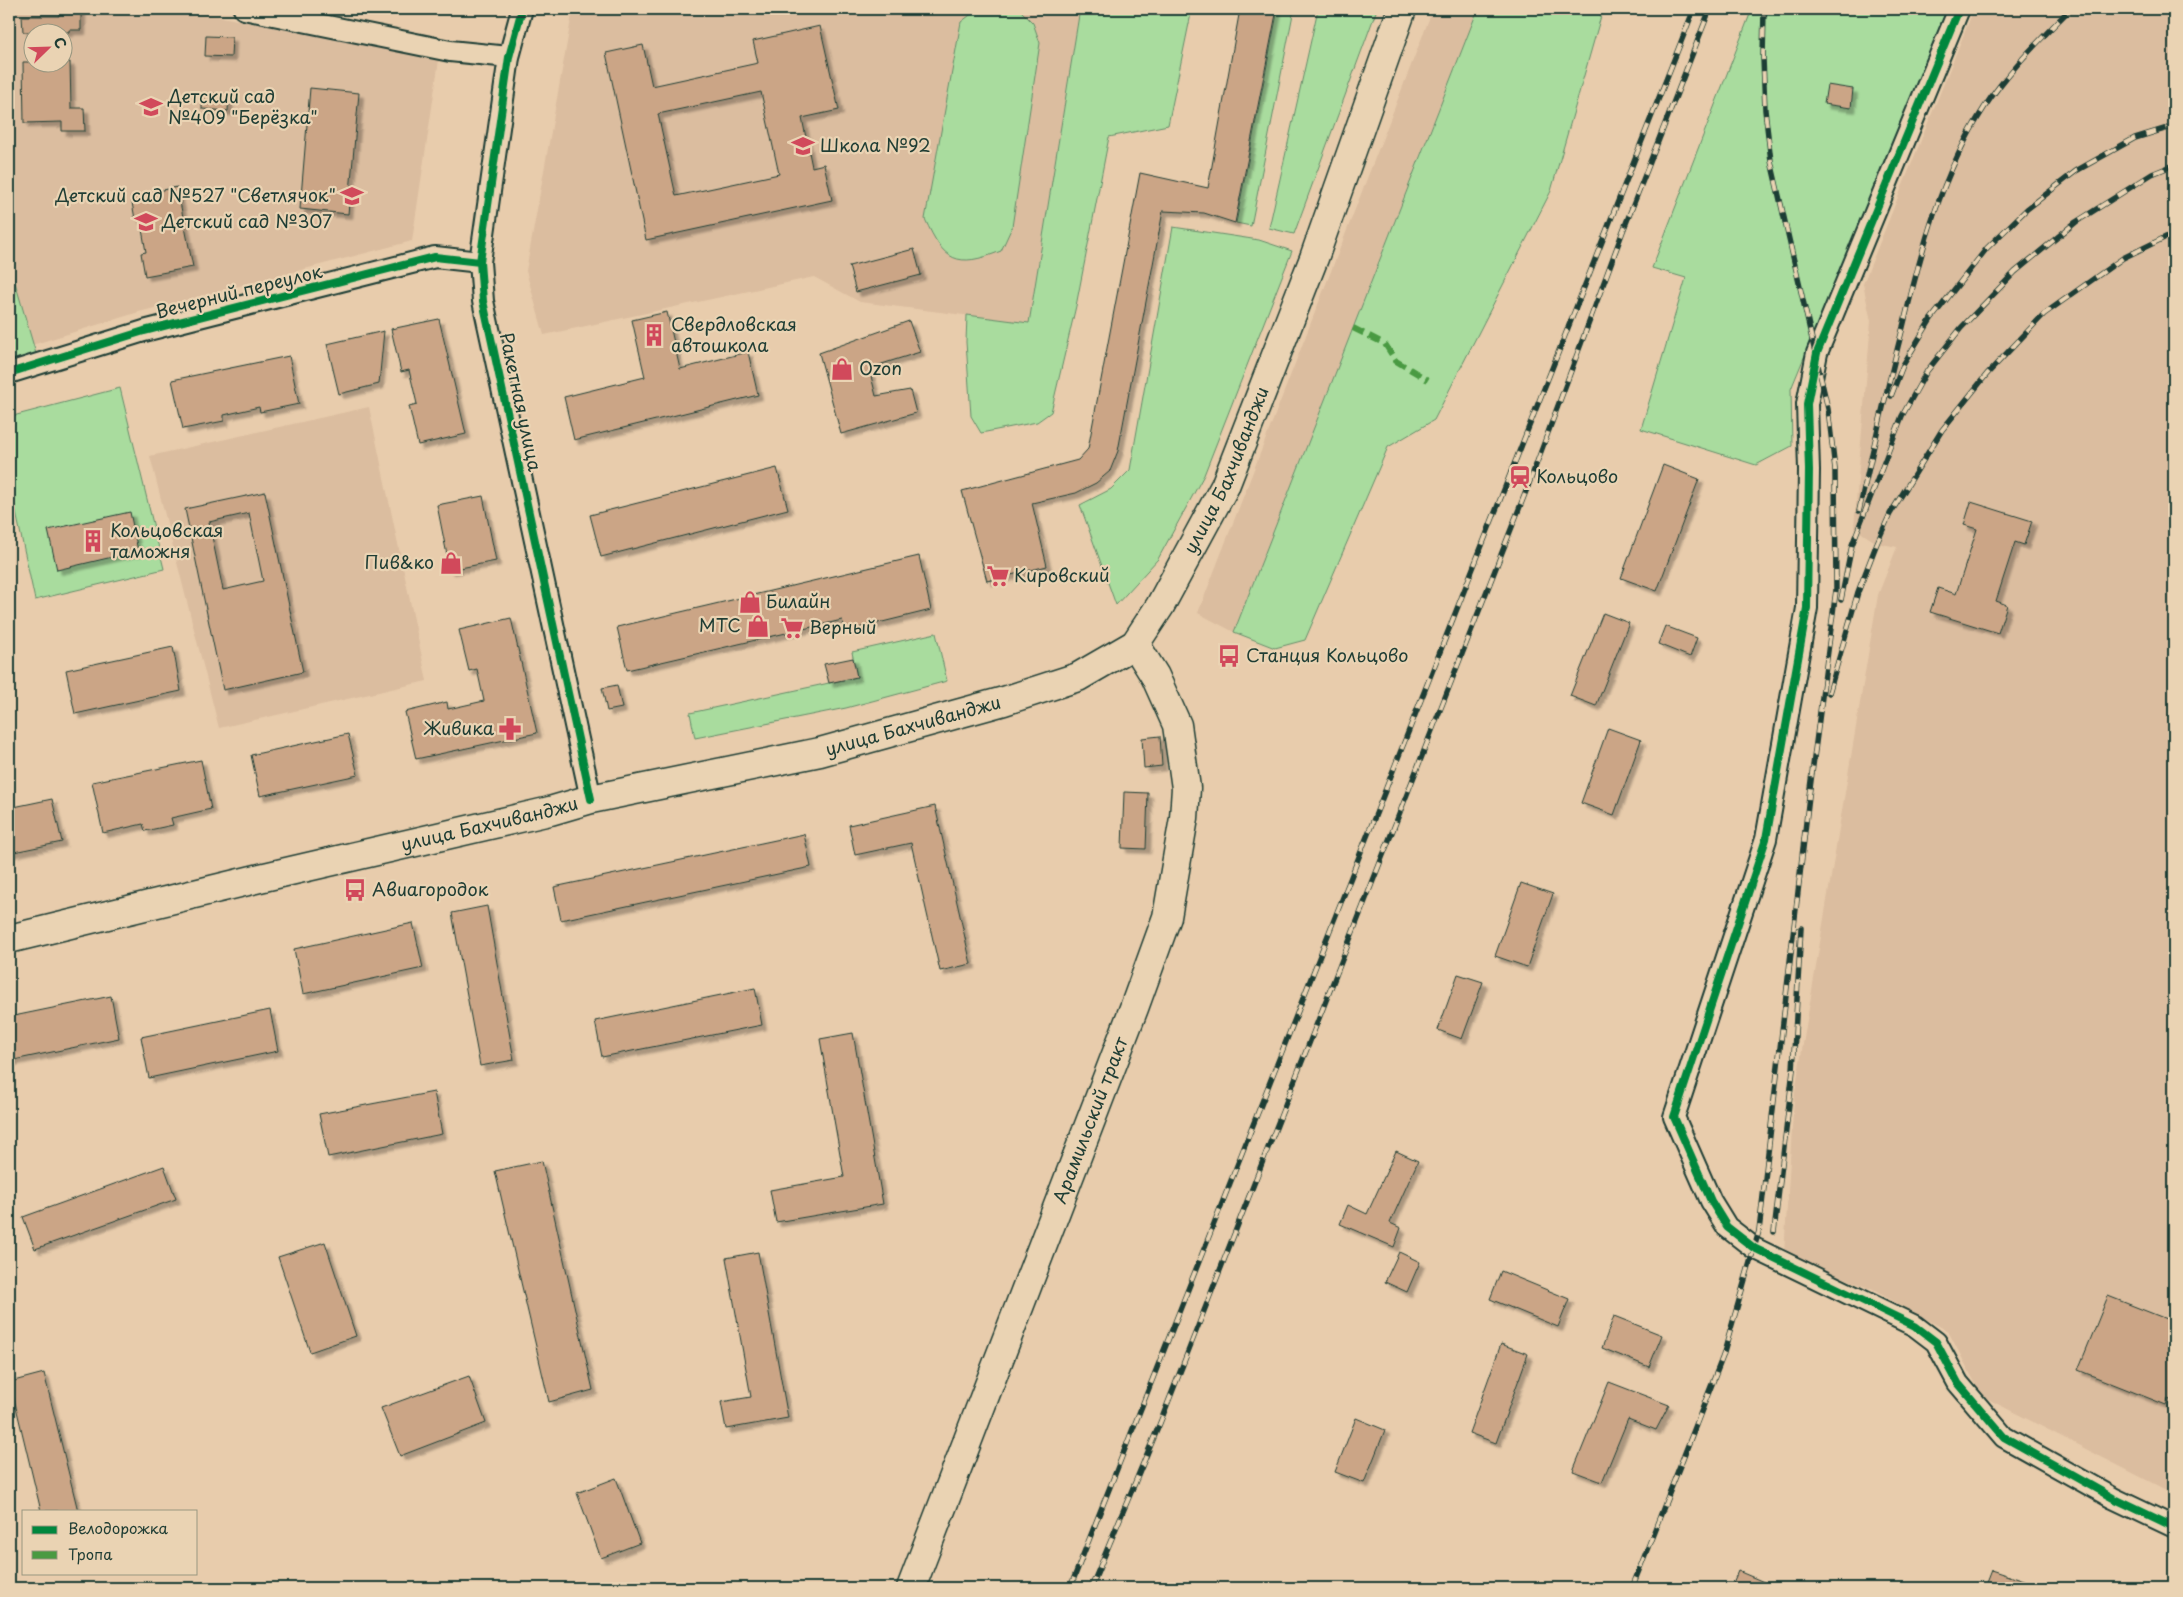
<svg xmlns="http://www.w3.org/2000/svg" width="2183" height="1597" font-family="'Playpen Sans',sans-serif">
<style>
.built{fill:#dbbd9f;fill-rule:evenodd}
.green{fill:#a9dc9e;stroke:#648c69}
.building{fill:#cba586;stroke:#1f3d34;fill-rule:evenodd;filter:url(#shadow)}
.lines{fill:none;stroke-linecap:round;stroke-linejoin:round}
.minor-casing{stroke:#1f3d34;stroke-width:24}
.secondary-casing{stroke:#1f3d34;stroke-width:31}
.minor{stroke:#ead3b3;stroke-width:20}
.secondary{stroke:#ead3b3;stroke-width:28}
.rail-casing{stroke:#1f3d34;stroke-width:5.5}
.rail{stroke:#ead3b3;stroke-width:4;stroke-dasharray:11;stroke-linecap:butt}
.quiet{stroke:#4a9a42;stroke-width:6;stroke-dasharray:12 6;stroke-linecap:butt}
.cycleway-casing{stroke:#ead3b3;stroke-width:11}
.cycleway{stroke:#00873e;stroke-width:8}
.labels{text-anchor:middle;stroke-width:4.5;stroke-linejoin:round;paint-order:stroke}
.poi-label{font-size:18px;fill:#1f3d34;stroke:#ead3b3;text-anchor:start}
.street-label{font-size:18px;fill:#1f3d34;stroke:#ead3b3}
</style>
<defs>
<filter id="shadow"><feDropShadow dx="4.5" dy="4.5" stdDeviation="1" flood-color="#0004"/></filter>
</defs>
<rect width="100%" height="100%" fill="#e8ccac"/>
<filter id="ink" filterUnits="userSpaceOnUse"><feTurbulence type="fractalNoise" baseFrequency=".02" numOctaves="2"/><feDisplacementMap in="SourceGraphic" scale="10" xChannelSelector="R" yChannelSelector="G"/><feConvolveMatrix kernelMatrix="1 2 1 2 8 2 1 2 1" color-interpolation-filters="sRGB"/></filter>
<g filter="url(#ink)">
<!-- built -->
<g class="built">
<path d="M9 9H182L439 60 412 241 139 312 32 345 9 262ZM32 32H62V62H32Z"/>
<path d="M573 9H1080L1029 323 860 302 814 277 544 335 526 271Z"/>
<path d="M1433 9H1478L1234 632 1198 613Z"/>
<path d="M1974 9H2174V1494L1982 1396 1948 1331 1873 1290 1784 1253 1794 1098 1878 595 1897 547 1877 543 1854 528 1871 321 1863 284Z"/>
<path d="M369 407 427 681 219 728 150 456Z"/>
</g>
<!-- green -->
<g class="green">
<path d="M978 9 1020 10 1033 23 1040 43 1012 227 1001 251C956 269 944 261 925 219L961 22Z"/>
<path d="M1080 9H1192L1168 125 1109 137 1076 306 1051 412 1037 422 981 433 971 416 966 342 967 315 1029 323Z"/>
<path d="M1278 9H1294L1251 226 1236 223Z"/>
<path d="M1318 9H1377L1294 234 1269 228Z"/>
<path d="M1478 9H1603L1551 191 1434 420 1388 447 1305 640 1275 648 1234 632Z"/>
<path d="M1752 9H1947L1791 389 1792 446 1756 465 1641 429 1686 278 1652 268Z"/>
<path d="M1173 227 1259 240 1292 251 1204 475 1158 559 1116 605 1080 505 1111 489 1130 470Z"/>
<path d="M9 262 39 364 9 373Z"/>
<path d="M120 388 164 569 35 600 9 480V417Z"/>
<path d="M936 633 947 681 846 708 695 738 690 713 857 677 852 652Z"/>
</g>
<!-- building -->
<g class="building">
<path d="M59 9H81V30H69V32H23L22 16H59Z"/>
<path d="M1240 9H1277L1235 223 1204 213 1163 211 1118 451 1110 471 1096 483 1076 493 1032 503 1047 566 987 581 962 491 1078 460 1088 449 1140 173 1208 188Z"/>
<path d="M820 26 839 110 802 118 812 167 824 164 832 200 646 240 606 53 643 45 652 86 758 63 753 41ZM761 92 779 174 676 196 658 114Z"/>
<path d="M206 36 232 37 231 57 205 56Z"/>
<path d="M23 62H70L71 108H84L85 131H62V122L24 123Z"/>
<path d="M1827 85 1853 89 1851 108 1824 104Z"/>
<path d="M310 88 359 93 348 214 300 209Z"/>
<path d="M202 93 229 94 228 111 202 109Z"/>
<path d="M177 187 193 267 145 276 141 253 146 252 140 218 135 219 131 197Z"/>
<path d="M914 249 921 275 856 292 849 266Z"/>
<path d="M667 312 680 369 748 352 758 395 574 440 564 397 645 377 632 320Z"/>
<path d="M439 319 466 434 418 445 409 406 417 404 409 370 401 372 391 329Z"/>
<path d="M909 321 920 352 869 368 876 396 910 390 916 413 841 434 819 353Z"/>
<path d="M384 331 379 384 339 394 327 344Z"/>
<path d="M289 356 299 404 260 412 259 407 224 415V421L183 429 172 380Z"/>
<path d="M1663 465 1699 479 1657 591 1621 578Z"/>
<path d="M777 468 788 509 601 557 590 515Z"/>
<path d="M265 492 303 672 223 690 185 509ZM249 513 263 581 223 590 209 522Z"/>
<path d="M483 496 496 561 450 570 437 505Z"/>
<path d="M1971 502 2032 521 2024 545 2015 542 1996 601 2007 605 1998 633 1930 612 1938 588 1956 594 1977 529 1964 525Z"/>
<path d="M130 512 138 551 57 570 48 530Z"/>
<path d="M919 556 931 610 846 631 842 620 627 670 617 627Z"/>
<path d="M1603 613 1629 623 1596 706 1570 696Z"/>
<path d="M511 618 537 733 416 759 405 712 447 702 448 709 484 701 477 669 469 671 459 630Z"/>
<path d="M1665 626 1697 638 1690 657 1658 644Z"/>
<path d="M173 647 181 691 75 714 66 670Z"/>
<path d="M853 658 857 677 829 683 824 664Z"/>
<path d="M617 685 622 708 607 711 602 688Z"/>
<path d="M1608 728 1641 740 1614 815 1581 803Z"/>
<path d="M348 734 358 775 260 796 251 755Z"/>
<path d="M1160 736 1162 766 1144 768 1142 738Z"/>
<path d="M201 760 211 809 171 818 173 825 145 831 143 824 103 833 92 782Z"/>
<path d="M1124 792 1148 793 1146 849 1122 848Z"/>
<path d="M52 799 62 842 9 853V808Z"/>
<path d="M935 806 971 964 940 971 911 843 855 855 849 825Z"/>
<path d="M804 834 811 867 561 920 554 887Z"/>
<path d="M1521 883 1553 894 1527 967 1495 956Z"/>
<path d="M487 906 514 1060 480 1066 452 913Z"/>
<path d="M413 923 423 968 303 994 294 949Z"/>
<path d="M1458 974 1483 982 1462 1039 1438 1030Z"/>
<path d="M755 988 762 1025 602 1057 595 1021Z"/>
<path d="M111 996 119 1038 9 1061V1017Z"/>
<path d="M270 1010 278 1051 149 1078 141 1037Z"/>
<path d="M853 1033 883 1204 776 1222 770 1190 844 1177 820 1039Z"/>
<path d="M434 1092 442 1134 328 1157 319 1114Z"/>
<path d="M1396 1151 1418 1161 1390 1223 1401 1228 1394 1247 1340 1224 1348 1205 1367 1214Z"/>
<path d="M542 1161 593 1390 549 1402 495 1171Z"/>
<path d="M164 1166 176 1199 35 1249 23 1217Z"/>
<path d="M325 1242 356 1336 310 1352 278 1257Z"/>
<path d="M758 1252 788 1418 726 1429 721 1402 751 1397 726 1258Z"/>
<path d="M1399 1252 1420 1262 1407 1292 1385 1282Z"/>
<path d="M1501 1271 1569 1299 1558 1327 1490 1299Z"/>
<path d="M2108 1296 2174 1322V1402L2168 1399 2166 1405 2078 1370Z"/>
<path d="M1614 1316 1662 1335 1649 1367 1602 1348Z"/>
<path d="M1501 1344 1528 1354 1496 1443 1469 1433Z"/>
<path d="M44 1373 78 1511H41L10 1382Z"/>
<path d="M469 1376 486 1423 400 1456 381 1408Z"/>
<path d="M1609 1382 1669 1405 1656 1430 1628 1419 1602 1482 1573 1471Z"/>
<path d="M1356 1418 1385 1430 1364 1483 1335 1472Z"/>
<path d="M616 1478 640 1543 601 1558 577 1493Z"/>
<path d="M1991 1570 2038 1586V1588H1984Z"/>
<path d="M1738 1571 1778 1588H1731Z"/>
</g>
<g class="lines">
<defs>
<g id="minor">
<path d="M244 9 450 51 509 57"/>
<path d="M522 9 509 57 480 262 483 301 591 799"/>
<path d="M1959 9 1817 353 1807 404 1809 470 1807 608 1766 839 1674 1117 1711 1201 1727 1227 1754 1248 1915 1326 1936 1342 1958 1383 2004 1437 2113 1498 2174 1527"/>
<path d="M9 373 144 331 435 257 480 262"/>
</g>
<g id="secondary">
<path id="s1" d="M9 939 260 878 550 811 591 799 820 752 1004 701 1078 677 1135 644 1160 606 1225 486 1314 258 1402 9"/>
<path id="s2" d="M911 1588 1134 1008 1167 917 1184 818 1186 788 1177 725 1155 676 1135 644"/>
</g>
</defs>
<!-- minor casing -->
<use href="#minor" class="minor-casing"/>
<!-- secondary casing -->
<use href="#secondary" class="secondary-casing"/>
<!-- minor -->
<use href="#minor" class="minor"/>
<!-- secondary -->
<use href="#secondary" class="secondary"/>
<defs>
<g id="rail">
<path d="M1891 396 1903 365 1931 319 1987 248 2027 209 2076 171 2135 138 2174 126"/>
<path d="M1859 511C1873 449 1887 388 1903 327 1921 251 1941 175 1984 108 2007 72 2040 40 2070 9"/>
<path d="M1841 600 1852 545 1902 416 1927 371 1961 328 2015 272 2076 222 2152 174 2174 165"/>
<path d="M1829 693 1858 592 1877 543 1890 514 1942 430 1987 374 2044 314 2123 258 2174 233"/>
<path d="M1774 1232 1793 1070 1801 928"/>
<path d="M1070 1588 1694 9"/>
<path d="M1091 1588 1160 1423 1530 481 1623 231 1710 9"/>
<path d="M1632 1588 1723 1356 1759 1231 1809 796 1836 590 1835 469 1828 409 1771 161 1765 110 1763 58 1764 9"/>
</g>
</defs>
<!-- rail casing -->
<use href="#rail" class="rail-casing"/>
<!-- rail -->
<use href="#rail" class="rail"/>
<!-- quiet -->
<path class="quiet" d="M1353 328 1385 344 1396 361 1428 380"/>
<defs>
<g id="cycleway">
<path d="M522 9 509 57 480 262 483 301 591 799"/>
<path d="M1959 9 1817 353 1807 404 1809 470 1807 608 1766 839 1674 1117 1711 1201 1727 1227 1754 1248 1915 1326 1936 1342 1958 1383 2004 1437 2113 1498 2174 1527"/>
<path d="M9 373 144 331 435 257 480 262"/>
</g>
</defs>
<!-- cycleway casing -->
<use href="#cycleway" class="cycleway-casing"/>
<!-- cycleway -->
<use href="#cycleway" class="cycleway"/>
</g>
</g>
<!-- icons -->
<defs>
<symbol id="school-bare" viewBox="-9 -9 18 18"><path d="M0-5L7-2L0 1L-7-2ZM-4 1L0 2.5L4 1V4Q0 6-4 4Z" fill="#d1495b" stroke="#ead3b3" stroke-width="2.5" paint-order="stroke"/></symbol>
<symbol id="building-bare" viewBox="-9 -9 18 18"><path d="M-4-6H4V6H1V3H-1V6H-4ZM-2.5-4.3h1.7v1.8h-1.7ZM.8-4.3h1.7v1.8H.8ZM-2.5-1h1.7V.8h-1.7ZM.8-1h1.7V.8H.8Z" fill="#d1495b" stroke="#ead3b3" stroke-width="2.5" paint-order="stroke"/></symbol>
<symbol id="shop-bare" viewBox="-9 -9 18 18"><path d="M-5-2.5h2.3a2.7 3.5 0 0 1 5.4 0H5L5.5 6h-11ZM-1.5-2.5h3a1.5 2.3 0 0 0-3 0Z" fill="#d1495b" stroke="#ead3b3" stroke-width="2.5" paint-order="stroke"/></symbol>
<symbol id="station-bare" viewBox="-9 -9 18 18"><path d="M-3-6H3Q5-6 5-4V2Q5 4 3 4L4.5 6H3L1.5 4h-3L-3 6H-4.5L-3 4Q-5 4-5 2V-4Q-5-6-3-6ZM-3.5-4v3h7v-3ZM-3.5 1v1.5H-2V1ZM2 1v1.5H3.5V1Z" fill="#d1495b" stroke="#ead3b3" stroke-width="2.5" paint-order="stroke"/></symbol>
<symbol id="supermarket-bare" viewBox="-9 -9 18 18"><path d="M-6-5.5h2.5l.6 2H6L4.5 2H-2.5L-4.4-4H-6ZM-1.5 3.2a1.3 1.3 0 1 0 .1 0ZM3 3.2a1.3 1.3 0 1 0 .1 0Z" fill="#d1495b" stroke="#ead3b3" stroke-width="2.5" paint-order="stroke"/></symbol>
<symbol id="bus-bare" viewBox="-9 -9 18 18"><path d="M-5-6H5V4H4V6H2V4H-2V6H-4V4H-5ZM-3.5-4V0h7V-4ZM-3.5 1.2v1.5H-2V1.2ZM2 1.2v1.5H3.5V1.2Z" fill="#d1495b" stroke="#ead3b3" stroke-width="2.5" paint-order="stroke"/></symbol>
<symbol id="pharmacy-bare" viewBox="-9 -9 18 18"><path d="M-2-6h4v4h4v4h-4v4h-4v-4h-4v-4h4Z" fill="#d1495b" stroke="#ead3b3" stroke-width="2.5" paint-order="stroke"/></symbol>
</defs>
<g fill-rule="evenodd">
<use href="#school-bare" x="135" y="91" width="32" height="32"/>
<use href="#school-bare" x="787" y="130" width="32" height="32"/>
<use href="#school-bare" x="336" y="180" width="32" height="32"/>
<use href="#school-bare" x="130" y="206" width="32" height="32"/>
<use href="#building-bare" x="638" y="319" width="32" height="32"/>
<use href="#shop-bare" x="826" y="353" width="32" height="32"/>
<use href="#station-bare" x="1504" y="461" width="32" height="32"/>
<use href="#building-bare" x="77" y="525" width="32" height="32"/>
<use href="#shop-bare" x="435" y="547" width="32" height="32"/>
<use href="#supermarket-bare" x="982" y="560" width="32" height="32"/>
<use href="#shop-bare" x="734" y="586" width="32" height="32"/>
<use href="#shop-bare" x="742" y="610" width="32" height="32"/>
<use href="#supermarket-bare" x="776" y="612" width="32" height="32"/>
<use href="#bus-bare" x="1213" y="640" width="32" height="32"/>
<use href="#pharmacy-bare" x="494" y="713" width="32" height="32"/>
<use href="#bus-bare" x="339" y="874" width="32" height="32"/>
</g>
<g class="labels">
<!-- poi labels -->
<g class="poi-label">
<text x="168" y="103">Детский сад<tspan x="168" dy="21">№409 "Берёзка"</tspan></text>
<text x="820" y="152">Школа №92</text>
<text x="336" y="202" text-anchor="end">Детский сад №527 "Светлячок"</text>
<text x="162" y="228">Детский сад №307</text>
<text x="671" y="331">Свердловская<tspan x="671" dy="21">автошкола</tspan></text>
<text x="859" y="375">Ozon</text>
<text x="1536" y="483">Кольцово</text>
<text x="110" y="537">Кольцовская<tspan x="110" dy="21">таможня</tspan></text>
<text x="434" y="569" text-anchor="end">Пив&amp;ко</text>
<text x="1014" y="582">Кировский</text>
<text x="766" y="608">Билайн</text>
<text x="741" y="632" text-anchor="end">МТС</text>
<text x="809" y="634">Верный</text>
<text x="1246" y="662">Станция Кольцово</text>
<text x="494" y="735" text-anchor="end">Живика</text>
<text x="372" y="896">Авиагородок</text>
</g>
<!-- street labels -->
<g class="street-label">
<text transform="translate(239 292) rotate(-14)" y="6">Вечерний переулок</text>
<text transform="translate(520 402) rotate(78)" y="6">Ракетная улица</text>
<text dy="6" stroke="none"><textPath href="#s1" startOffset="1364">улица Бахчиванджи</textPath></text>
<text dy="6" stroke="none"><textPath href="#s1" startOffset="929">улица Бахчиванджи</textPath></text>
<text dy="6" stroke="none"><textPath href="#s1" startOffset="494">улица Бахчиванджи</textPath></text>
<text dy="6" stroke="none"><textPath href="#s2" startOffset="501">Арамильский тракт</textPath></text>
</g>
</g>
<!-- margin -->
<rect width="2183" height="1597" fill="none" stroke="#ead3b3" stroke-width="30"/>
<rect x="15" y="15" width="2153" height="1567" fill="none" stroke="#1f3d34" stroke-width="2" filter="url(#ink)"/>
<!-- legend -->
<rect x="22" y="1510" width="175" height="65" fill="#ead3b3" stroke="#999780"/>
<rect x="32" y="1526" width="25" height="8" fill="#00873e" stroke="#999780"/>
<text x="68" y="1534" font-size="15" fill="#1f3d34">Велодорожка</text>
<rect x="32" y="1551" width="25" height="8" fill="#4a9a42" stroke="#999780"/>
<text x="68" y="1560" font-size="15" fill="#1f3d34">Тропа</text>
<!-- north arrow -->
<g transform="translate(48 48) rotate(67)"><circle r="24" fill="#ead3b3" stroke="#999780"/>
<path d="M0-4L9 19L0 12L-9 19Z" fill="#d1495b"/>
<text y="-8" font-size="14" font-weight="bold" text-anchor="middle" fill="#1f3d34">С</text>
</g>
</svg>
